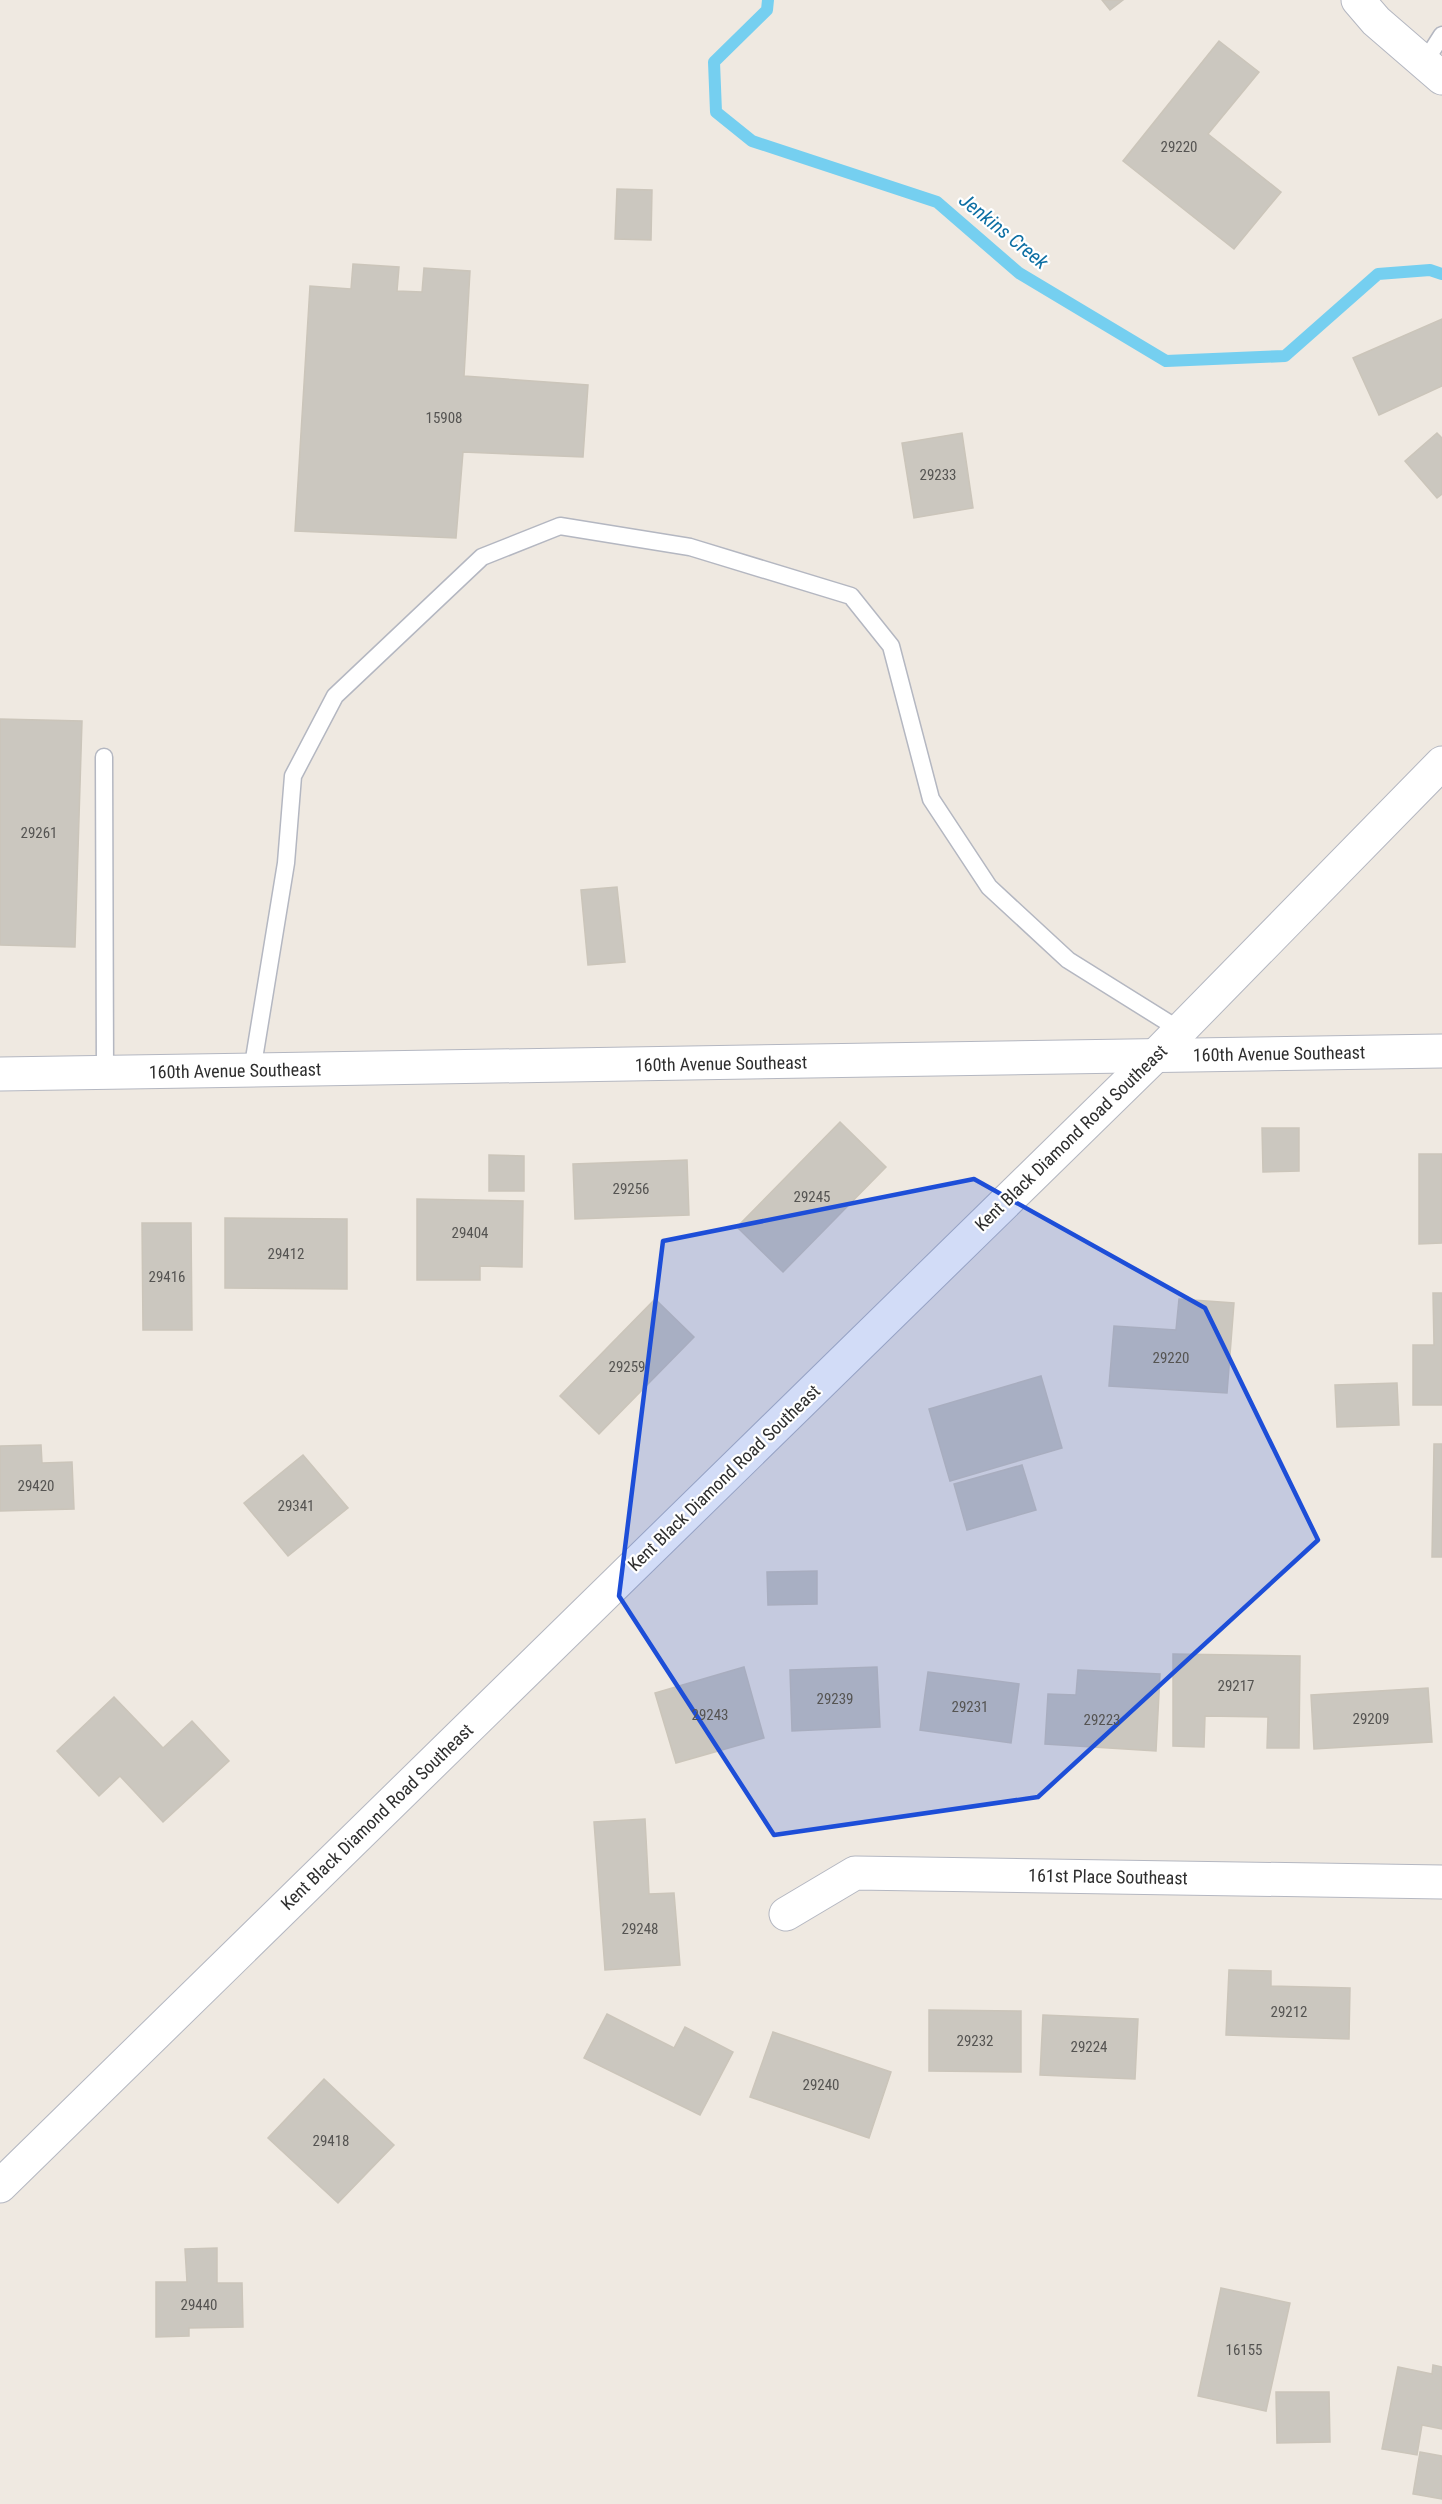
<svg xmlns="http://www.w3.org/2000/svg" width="1442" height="2504" font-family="'Roboto Condensed',sans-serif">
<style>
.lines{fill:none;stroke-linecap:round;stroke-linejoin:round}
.stream{stroke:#75cff0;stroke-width:12}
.building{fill:#cbc7bf;stroke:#cbc5ba;stroke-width:1.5}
.lane-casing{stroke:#b4b7c1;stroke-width:19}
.street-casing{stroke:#b4b7c1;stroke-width:35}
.secondary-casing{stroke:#b4b7c1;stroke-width:35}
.lane{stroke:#fff;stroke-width:16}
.street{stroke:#fff;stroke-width:33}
.secondary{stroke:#fff;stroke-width:33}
.marked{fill:#1d4ed8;fill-opacity:0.2;stroke:#1d4ed8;stroke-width:4.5;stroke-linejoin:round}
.labels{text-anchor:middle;stroke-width:4.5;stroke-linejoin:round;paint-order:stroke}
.number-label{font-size:15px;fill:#555452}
.street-label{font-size:18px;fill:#2e2e2e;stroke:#fff}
.water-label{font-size:20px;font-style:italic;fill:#0d6fa3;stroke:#fff}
</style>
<rect width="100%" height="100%" fill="#efe9e1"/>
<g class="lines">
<!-- stream -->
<path class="stream" d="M768 0 767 10 714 62 716 112 752 141 937 202 1019 273 1166 361 1285 356 1378 274 1430 270 1442 274"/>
</g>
<!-- building -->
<g class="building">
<path d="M1102 0H1123L1110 10Z"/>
<path d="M1219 41 1259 72 1208 134 1281 192 1234 249 1123 161Z"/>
<path d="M617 189 652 190 651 240 615 239Z"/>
<path d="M353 264 399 267 397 291 422 292 424 268 470 271 464 376 588 385 583 457 463 452 456 538 295 531 310 286 351 289Z"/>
<path d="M1442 319V386L1379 415 1353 358Z"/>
<path d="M962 433 973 508 914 518 902 443Z"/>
<path d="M1437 433 1442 438V494L1437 498 1405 461Z"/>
<path d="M0 719 82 721 75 947 0 945Z"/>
<path d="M617 887 625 962 588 965 581 890Z"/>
<path d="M840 1122 886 1167 783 1272 737 1227Z"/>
<path d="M1262 1128H1299V1171L1263 1172Z"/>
<path d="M1419 1154H1442V1243L1419 1244Z"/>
<path d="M489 1155 524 1156V1191H489Z"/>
<path d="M687 1160 689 1215 575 1219 573 1164Z"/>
<path d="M417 1199 523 1201 522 1267 480 1266V1280H417Z"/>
<path d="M225 1218 347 1219V1289L225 1288Z"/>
<path d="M142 1223H191L192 1330H143Z"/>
<path d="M1433 1293H1442V1405H1413V1345H1434Z"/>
<path d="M655 1299 694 1337 599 1434 560 1396Z"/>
<path d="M1179 1299 1234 1303 1227 1393 1109 1386 1114 1326 1176 1330Z"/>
<path d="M1041 1376 1062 1448 950 1481 929 1409Z"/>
<path d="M1397 1383 1399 1425 1337 1427 1335 1385Z"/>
<path d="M1434 1444H1442V1557H1432Z"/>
<path d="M41 1445 42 1463 72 1462 74 1509 0 1511V1446Z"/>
<path d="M303 1455 348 1508 288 1556 244 1503Z"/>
<path d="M1022 1465 1036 1510 967 1530 954 1484Z"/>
<path d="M817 1571V1604L768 1605 767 1572Z"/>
<path d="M1173 1654 1300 1656 1299 1748H1267L1268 1717 1205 1716 1204 1747 1173 1746Z"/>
<path d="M744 1667 764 1738 676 1763 655 1693Z"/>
<path d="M877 1667 880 1727 792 1731 790 1670Z"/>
<path d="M1078 1670 1160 1674 1156 1751 1045 1744 1048 1694 1076 1695Z"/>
<path d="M928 1672 1019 1684 1011 1743 920 1730Z"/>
<path d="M1428 1688 1432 1742 1314 1749 1311 1695Z"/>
<path d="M114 1697 163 1748 192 1721 229 1761 163 1822 120 1776 99 1796 57 1751Z"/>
<path d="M645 1819 649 1894 674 1893 680 1965 605 1970 594 1822Z"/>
<path d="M1229 1970 1271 1971V1986L1350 1988 1349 2039 1226 2035Z"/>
<path d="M929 2010 1021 2011V2072L929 2071Z"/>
<path d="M607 2014 674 2048 685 2027 733 2052 700 2115 584 2058Z"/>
<path d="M1043 2015 1138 2019 1135 2079 1040 2075Z"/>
<path d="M773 2032 891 2072 869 2138 750 2097Z"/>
<path d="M324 2079 394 2145 338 2203 268 2138Z"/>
<path d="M217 2248V2283H242L243 2327 189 2328V2336L156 2337V2282H187L185 2249Z"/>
<path d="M1221 2288 1290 2303 1266 2411 1198 2396Z"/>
<path d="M1433 2365 1442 2367V2429L1422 2425 1417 2455 1382 2449 1398 2367 1432 2374Z"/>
<path d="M1276 2392H1329L1330 2442 1277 2443Z"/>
<path d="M1420 2452 1442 2456V2499L1413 2494Z"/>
</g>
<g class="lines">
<defs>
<g id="lane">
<path d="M1424 63 1442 35"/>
<path d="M104 757 105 1073"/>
<path d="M252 1071 286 863 293 776 335 696 482 557 560 526 690 547 851 596 891 646 931 799 989 887 1068 960 1180 1030"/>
</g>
<g id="street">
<path d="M1358 0 1376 21 1442 78"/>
<path d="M0 1074 1442 1051"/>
<path d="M786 1914 855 1873 1442 1882"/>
</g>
<path id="secondary" d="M0 2186 1154 1057 1442 763"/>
</defs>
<!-- lane casing -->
<use href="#lane" class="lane-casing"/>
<!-- street casing -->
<use href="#street" class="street-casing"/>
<!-- secondary casing -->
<use href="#secondary" class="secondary-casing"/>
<!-- lane -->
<use href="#lane" class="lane"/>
<!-- street -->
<use href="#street" class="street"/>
<!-- secondary -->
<use href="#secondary" class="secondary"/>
</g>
<!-- marked area -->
<path class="marked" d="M974 1179 1205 1308 1318 1540 1038 1797 774 1835 619 1596 663 1241Z"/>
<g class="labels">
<!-- number labels -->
<g class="number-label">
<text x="1179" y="152">29220</text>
<text x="444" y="423">15908</text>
<text x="938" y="480">29233</text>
<text x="39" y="838">29261</text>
<text x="631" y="1194">29256</text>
<text x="812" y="1202">29245</text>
<text x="470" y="1238">29404</text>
<text x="286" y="1259">29412</text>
<text x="167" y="1282">29416</text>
<text x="1171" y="1363">29220</text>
<text x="627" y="1372">29259</text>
<text x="36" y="1491">29420</text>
<text x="296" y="1511">29341</text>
<text x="1236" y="1691">29217</text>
<text x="835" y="1704">29239</text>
<text x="970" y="1712">29231</text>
<text x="710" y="1720">29243</text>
<text x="1371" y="1724">29209</text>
<text x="1102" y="1725">29223</text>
<text x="640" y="1934">29248</text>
<text x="1289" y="2017">29212</text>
<text x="975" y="2046">29232</text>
<text x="1089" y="2052">29224</text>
<text x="821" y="2090">29240</text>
<text x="331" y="2146">29418</text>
<text x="199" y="2310">29440</text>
<text x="1244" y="2355">16155</text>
</g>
<!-- street labels -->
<g class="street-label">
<text transform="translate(1279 1054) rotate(-1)" y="6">160th Avenue Southeast</text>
<text transform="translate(721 1064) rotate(-1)" y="6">160th Avenue Southeast</text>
<text transform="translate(235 1071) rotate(-1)" y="6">160th Avenue Southeast</text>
<text transform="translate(1071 1138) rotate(-44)" y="6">Kent Black Diamond Road Southeast</text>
<text transform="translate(724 1478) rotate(-44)" y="6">Kent Black Diamond Road Southeast</text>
<text transform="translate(377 1817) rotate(-44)" y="6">Kent Black Diamond Road Southeast</text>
<text transform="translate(1108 1877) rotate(1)" y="6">161st Place Southeast</text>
</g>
<!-- water labels -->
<g class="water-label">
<text transform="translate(1004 231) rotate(39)" y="7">Jenkins Creek</text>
</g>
</g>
</svg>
